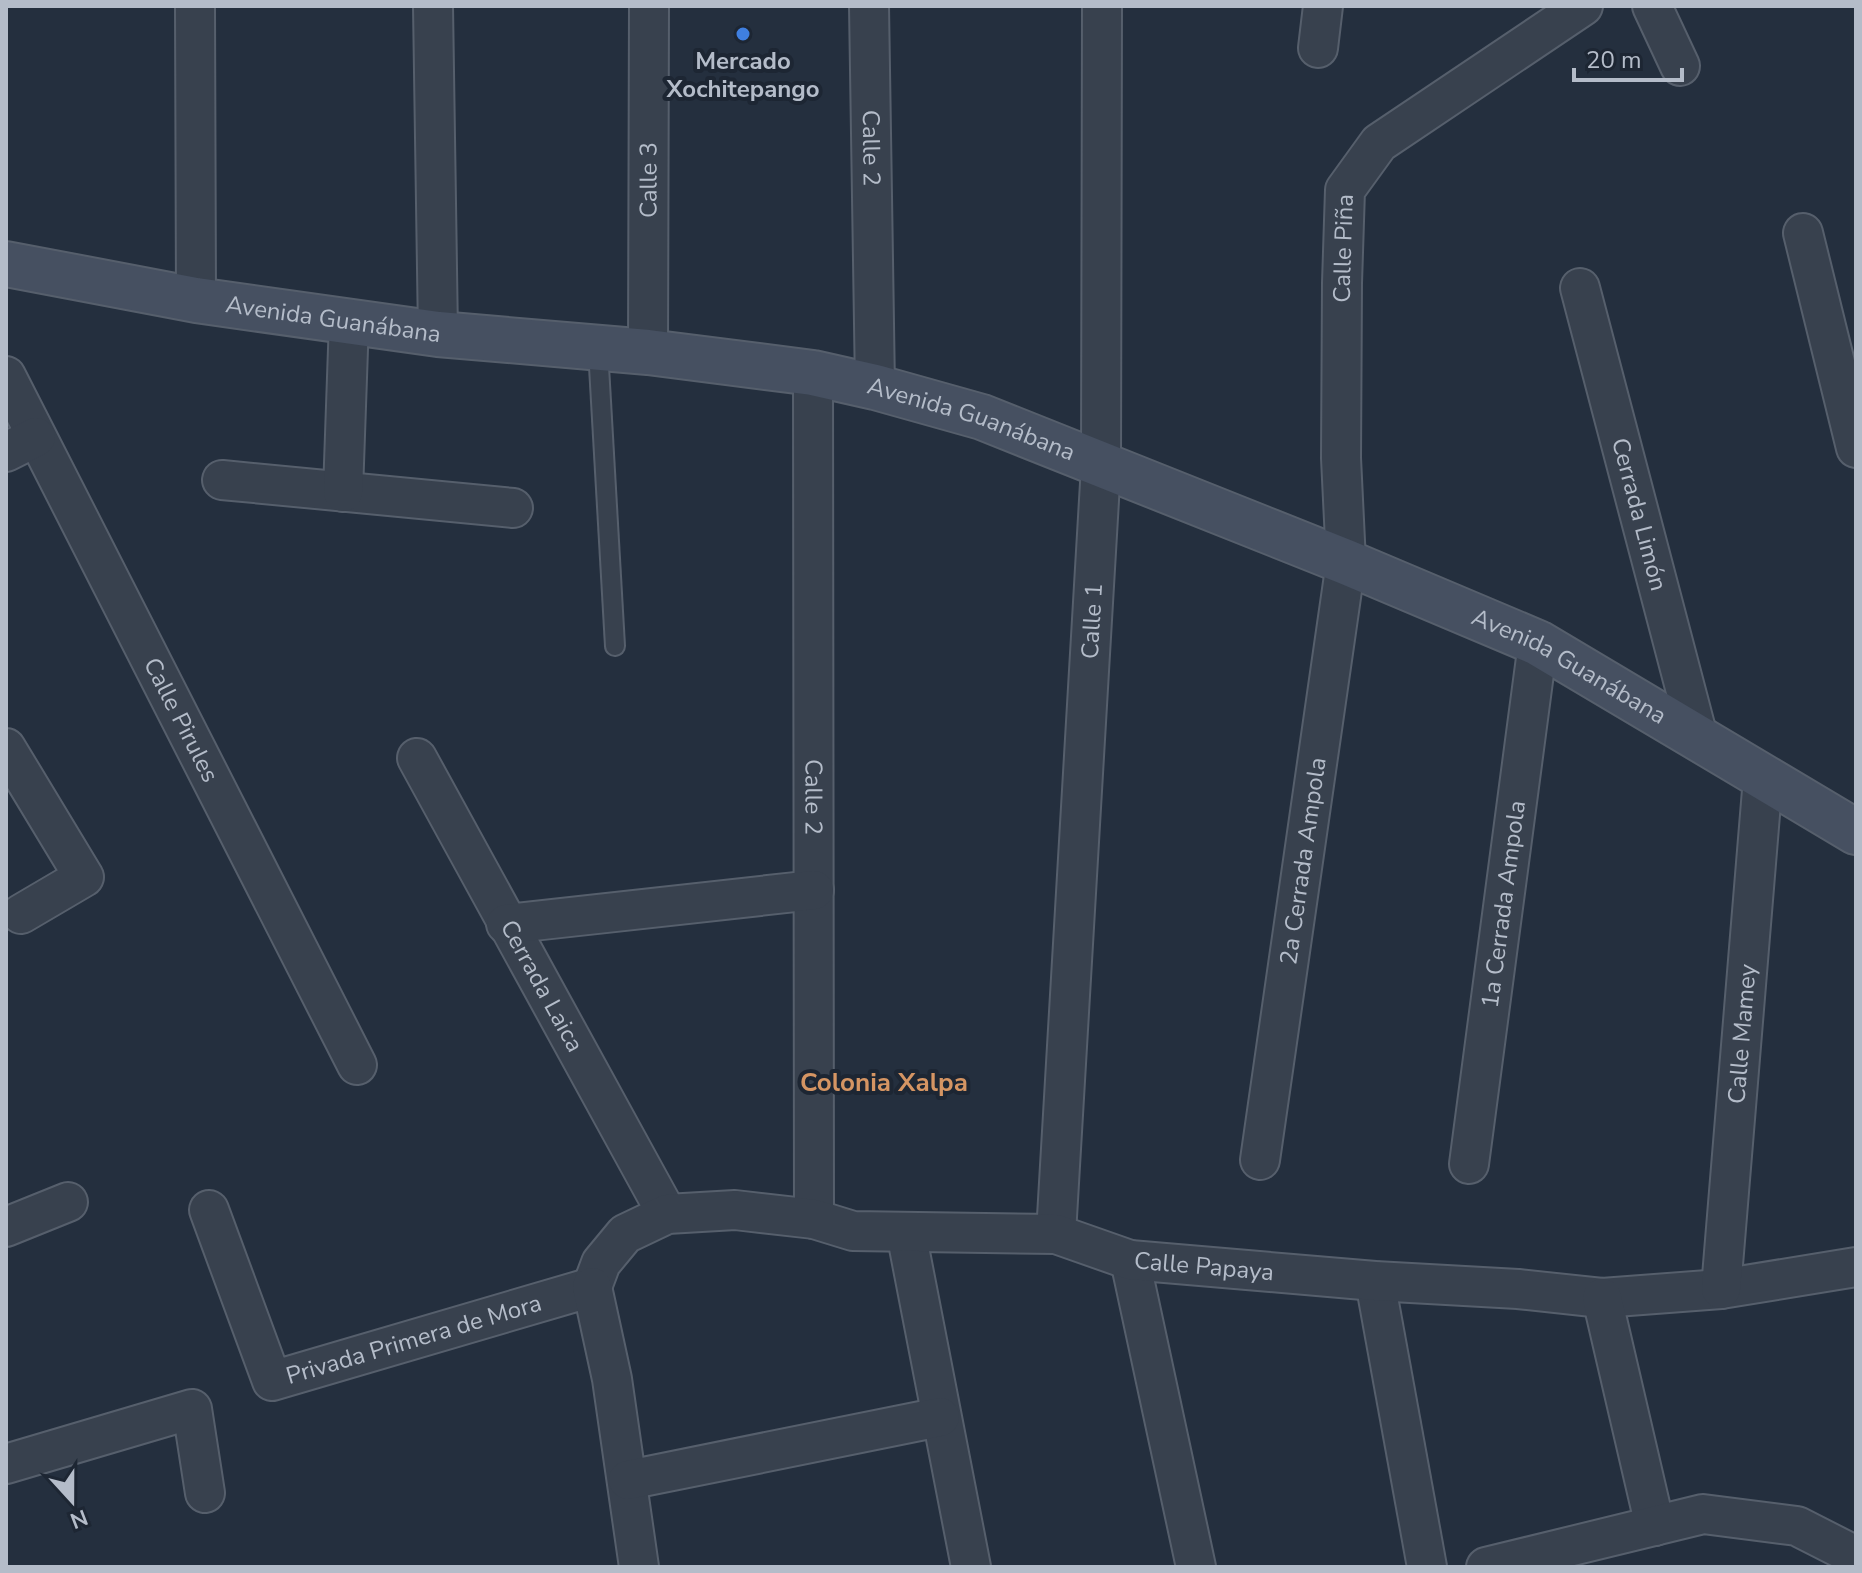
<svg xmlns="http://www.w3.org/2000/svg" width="1862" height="1573" font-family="'Nunito Sans',sans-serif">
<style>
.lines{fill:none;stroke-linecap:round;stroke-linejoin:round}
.lane-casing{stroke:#565f6c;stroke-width:22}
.street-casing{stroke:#565f6c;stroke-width:42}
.secondary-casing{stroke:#565f6c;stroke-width:48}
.lane{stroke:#38414e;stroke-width:18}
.street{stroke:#38414e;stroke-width:38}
.secondary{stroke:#465061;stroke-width:44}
.shop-dot{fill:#3f7fe0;stroke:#1d2633;stroke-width:3}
.labels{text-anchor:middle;stroke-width:8;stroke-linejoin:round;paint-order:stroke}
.poi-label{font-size:24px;font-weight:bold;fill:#b4bcc9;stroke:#1d2633}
.street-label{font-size:24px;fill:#b4bcc9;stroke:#1d2633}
.neighbourhood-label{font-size:26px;font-weight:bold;fill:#d59563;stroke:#1d2633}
</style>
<rect width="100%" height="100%" fill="#242f3e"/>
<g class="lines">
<defs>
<path id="lane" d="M598 349 615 646"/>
<g id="street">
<path d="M195 6 196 300"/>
<path d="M433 6 438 334"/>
<path id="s1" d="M869 6 875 387"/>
<path d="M1652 6 1680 66"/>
<path d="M1318 48 1323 6"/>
<path d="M1803 233 1856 448"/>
<path id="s2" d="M1580 288 1699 741"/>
<path id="s3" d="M648 352 649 6"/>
<path id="s4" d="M813 373 814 1219"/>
<path id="s5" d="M6 376 357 1065"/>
<path d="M6 452 36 437"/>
<path d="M222 480 513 508"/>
<path d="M343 492 349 320"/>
<path d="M6 748 84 877 21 914"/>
<path id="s6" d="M417 758 667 1214"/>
<path d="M506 924 814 890"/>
<path id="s7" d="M1260 1160 1346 562 1341 458 1342 283 1345 190 1379 143 1583 6"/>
<path id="s8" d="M1469 1164 1538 643"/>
<path id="s9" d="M209 1210 272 1381 592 1287"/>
<path d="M6 1227 68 1202"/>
<path d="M906 1232 971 1567"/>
<path id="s10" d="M1056 1234 1101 466 1102 6"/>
<path d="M1130 1260 1196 1567"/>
<path d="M1375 1281 1427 1567"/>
<path id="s11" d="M592 1287 601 1263 625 1234 667 1214 735 1210 814 1219 853 1231 1056 1234 1130 1260 1375 1281 1518 1289 1602 1298 1721 1289 1856 1267"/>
<path d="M592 1287 612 1379 639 1567"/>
<path id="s12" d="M1721 1289 1763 778"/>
<path d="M1602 1298 1655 1526"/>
<path d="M6 1464 192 1409 205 1493"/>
<path d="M628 1480 940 1417"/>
<path d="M1486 1567 1703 1514 1797 1526 1856 1556"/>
</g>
<g id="secondary">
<path id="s13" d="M6 264 196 300 438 334 648 352 813 373 875 387 982 417 1346 562 1538 643 1856 832"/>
</g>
</defs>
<!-- lane casing -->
<use href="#lane" class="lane-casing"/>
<!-- street casing -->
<use href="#street" class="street-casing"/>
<!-- secondary casing -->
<use href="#secondary" class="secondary-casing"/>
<!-- lane -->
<use href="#lane" class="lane"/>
<!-- street -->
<use href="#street" class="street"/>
<!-- secondary -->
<use href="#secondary" class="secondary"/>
</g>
<!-- markers -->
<circle class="shop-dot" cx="743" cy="34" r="8"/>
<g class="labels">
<!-- poi labels -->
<g class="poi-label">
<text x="743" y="69">Mercado<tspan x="743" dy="28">Xochitepango</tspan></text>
</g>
<!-- street labels -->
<g class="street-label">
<text dy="8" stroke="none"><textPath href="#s1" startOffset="142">Calle 2</textPath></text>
<text dy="8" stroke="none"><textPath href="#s3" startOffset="172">Calle 3</textPath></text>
<text dy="8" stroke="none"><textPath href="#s7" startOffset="918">Calle Piña</textPath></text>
<text dy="8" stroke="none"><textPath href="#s13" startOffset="332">Avenida Guanábana</textPath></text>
<text dy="8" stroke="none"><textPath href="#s13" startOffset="980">Avenida Guanábana</textPath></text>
<text dy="8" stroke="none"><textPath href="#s2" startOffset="234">Cerrada Limón</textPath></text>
<text dy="8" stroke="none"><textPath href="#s10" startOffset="614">Calle 1</textPath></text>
<text dy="8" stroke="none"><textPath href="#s13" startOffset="1628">Avenida Guanábana</textPath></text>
<text dy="8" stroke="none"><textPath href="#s5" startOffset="386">Calle Pirules</textPath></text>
<text dy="8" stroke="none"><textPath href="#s4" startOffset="424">Calle 2</textPath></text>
<text dy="8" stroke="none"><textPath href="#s7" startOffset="302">2a Cerrada Ampola</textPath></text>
<text dy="8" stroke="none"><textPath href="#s8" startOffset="262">1a Cerrada Ampola</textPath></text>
<text dy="8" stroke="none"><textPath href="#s6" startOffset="260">Cerrada Laica</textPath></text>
<text dy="8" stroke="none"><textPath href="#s12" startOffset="256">Calle Mamey</textPath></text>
<text dy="8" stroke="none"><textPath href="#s11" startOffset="654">Calle Papaya</textPath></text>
<text dy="8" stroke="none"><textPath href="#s9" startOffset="330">Privada Primera de Mora</textPath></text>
</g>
<!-- neighbourhood labels -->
<g class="neighbourhood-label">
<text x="884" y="1091">Colonia Xalpa</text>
</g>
</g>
<!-- border -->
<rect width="1862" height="1573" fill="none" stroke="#b4bcc9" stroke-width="16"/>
<!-- north arrow -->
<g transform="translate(72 1501) rotate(159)" stroke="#1d2633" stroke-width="6" paint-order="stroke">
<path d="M0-6L14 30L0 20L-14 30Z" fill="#b4bcc9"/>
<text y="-12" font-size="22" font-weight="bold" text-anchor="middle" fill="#b4bcc9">N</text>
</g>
<!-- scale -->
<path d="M1574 68v12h108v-12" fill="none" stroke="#b4bcc9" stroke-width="4"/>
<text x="1586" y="68" font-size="24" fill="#b4bcc9" stroke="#1d2633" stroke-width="6" paint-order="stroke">20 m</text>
</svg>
